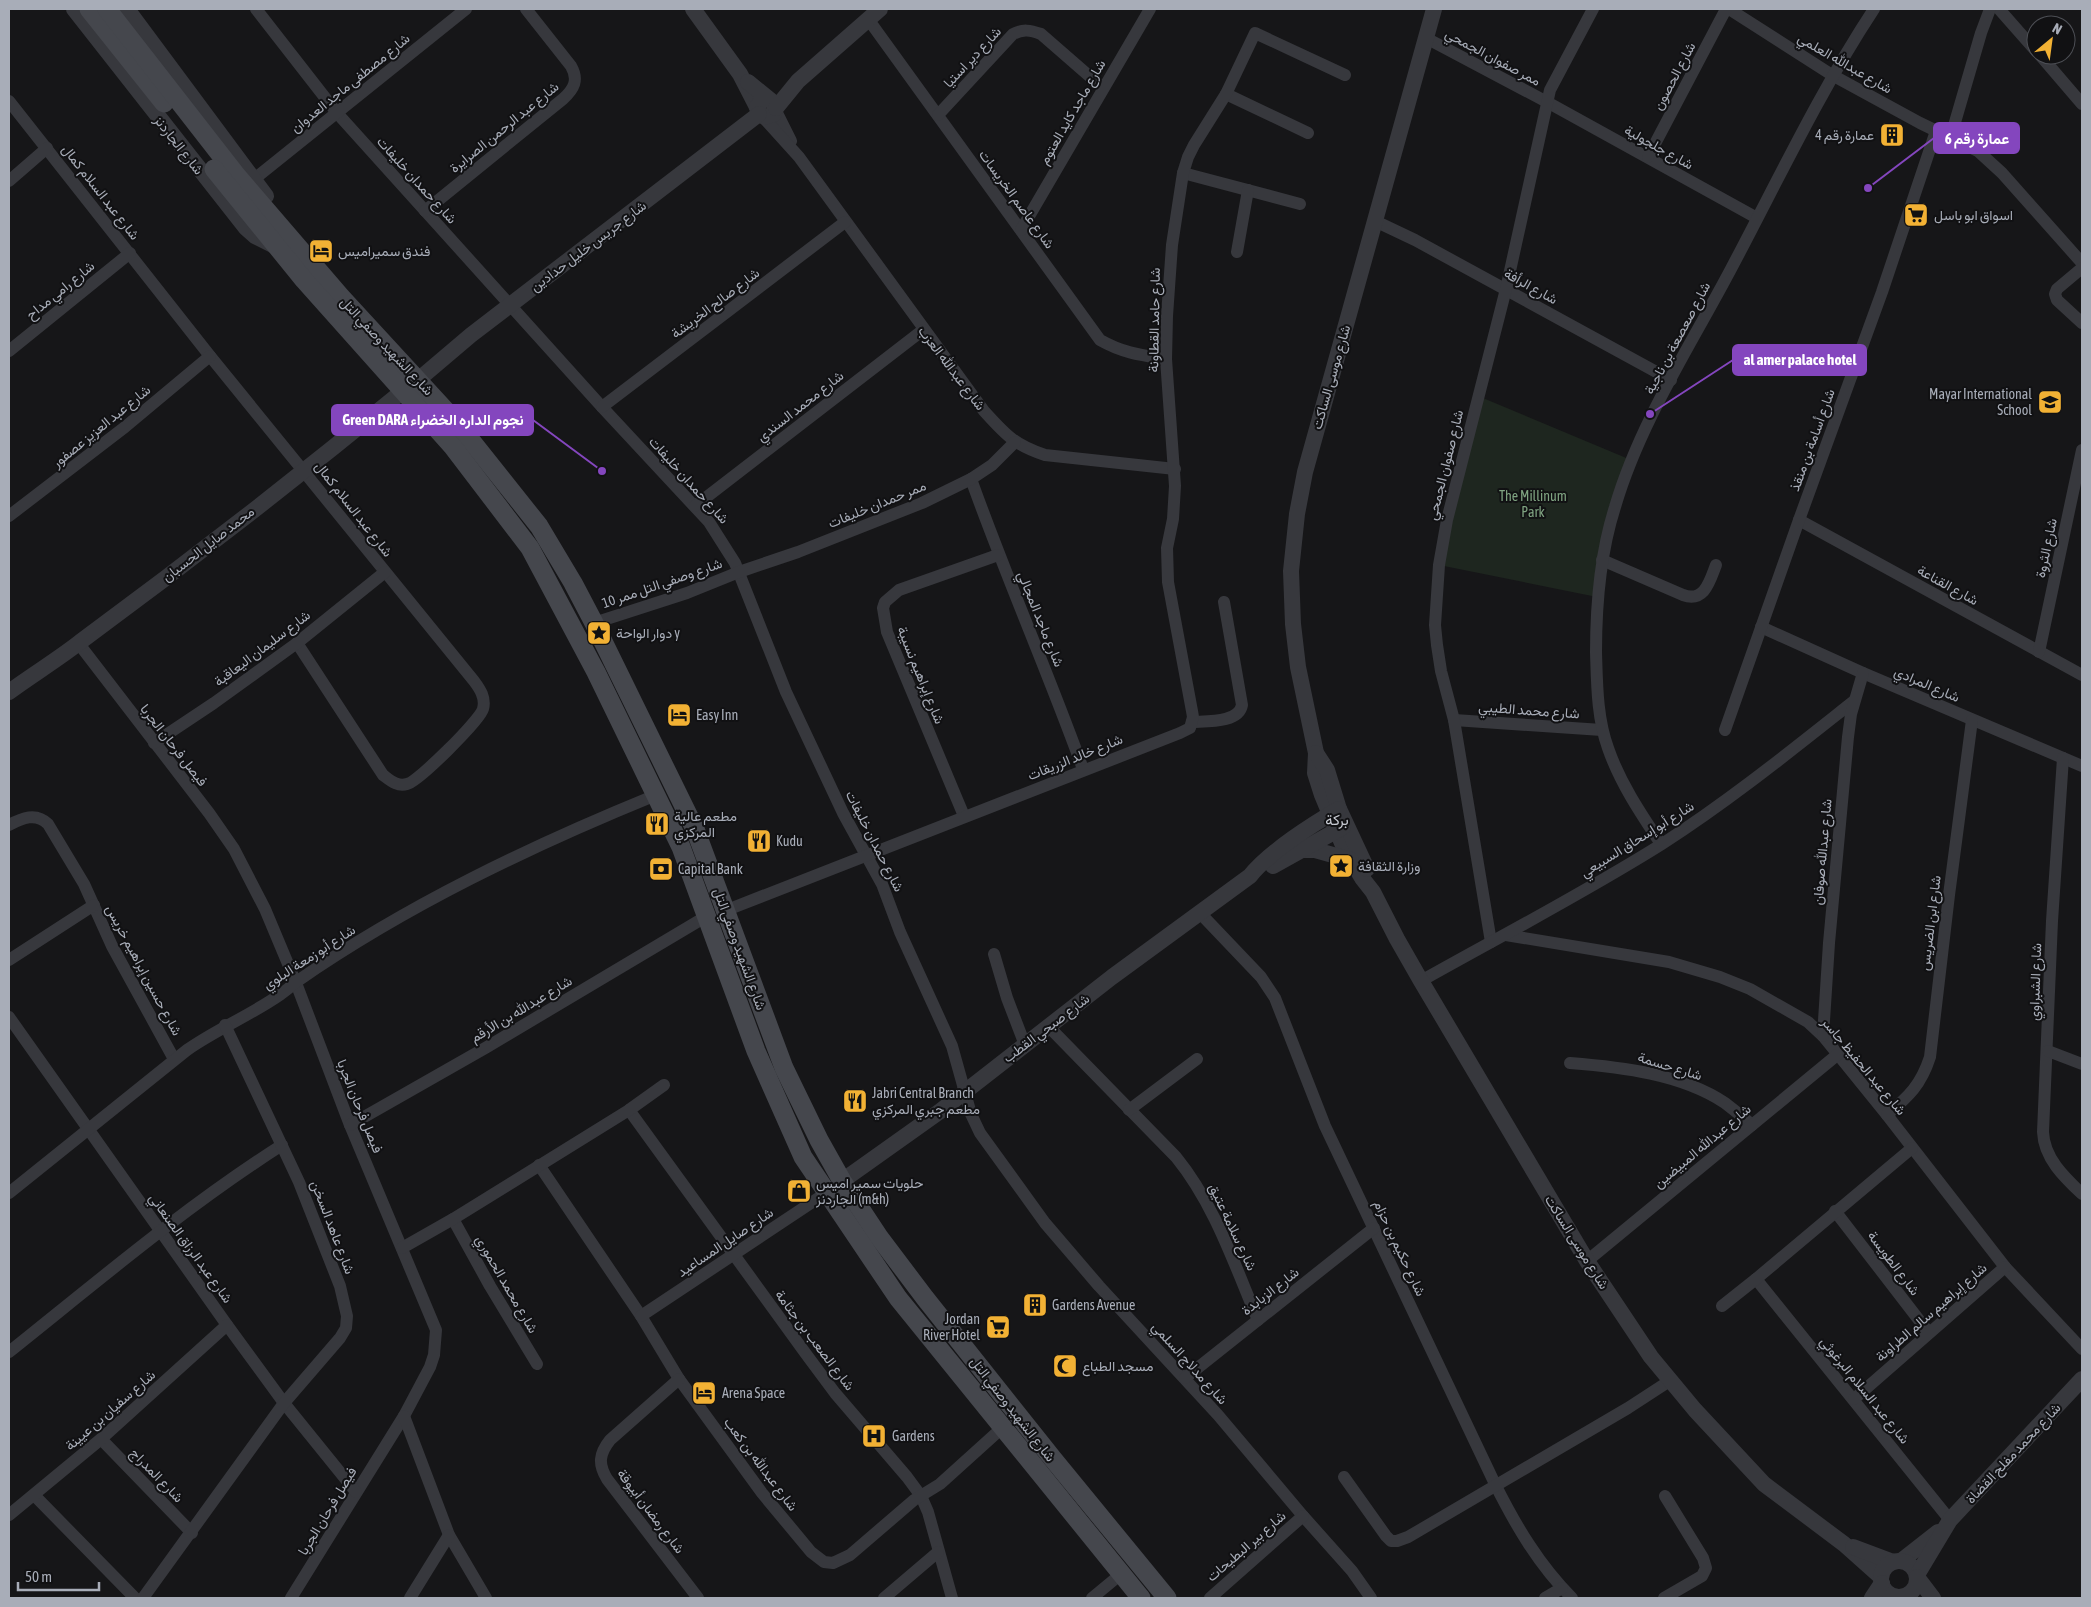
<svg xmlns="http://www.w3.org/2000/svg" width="2091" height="1607" font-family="'Asap Condensed',Vazirmatn,sans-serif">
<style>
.green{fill:#1e261f}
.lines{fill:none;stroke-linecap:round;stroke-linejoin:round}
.minor{stroke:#37383d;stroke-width:12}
.tertiary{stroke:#37383d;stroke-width:16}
.secondary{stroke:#45474d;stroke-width:19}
.labels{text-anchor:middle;stroke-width:4;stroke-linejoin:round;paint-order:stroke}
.street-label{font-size:14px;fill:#a8adb8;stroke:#111113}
.poi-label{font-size:14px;fill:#a8adb8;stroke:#111113;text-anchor:start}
.park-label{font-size:14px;fill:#7fa381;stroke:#111113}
.neighbourhood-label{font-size:15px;fill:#c9ccd4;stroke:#111113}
.leader{fill:none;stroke:#8446be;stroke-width:2}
.callout-dot{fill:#8446be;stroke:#111113;stroke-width:2}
.callout{fill:#8446be;stroke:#8446be;stroke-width:2}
.callout-label{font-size:15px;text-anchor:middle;font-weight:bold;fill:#fff}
</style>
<rect width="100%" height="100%" fill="#161618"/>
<!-- green -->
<path class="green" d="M1478 396 1631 460 1597 597 1439 565Z"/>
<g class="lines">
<!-- minor -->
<g class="minor">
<path d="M256 9 337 113 602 407 709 522 735 563 786 692 843 813 882 884 900 932 952 1046 971 1114 980 1133 1045 1223 1099 1286 1218 1415 1303 1516 1352 1571 1371 1598"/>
<path d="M1729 9 1832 75 1920 123 1978 151 2002 173 2082 263"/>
<path d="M1999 9 2036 51"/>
<path d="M868 19 1100 340C1123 353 1140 355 1166 359"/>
<path d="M1426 38 1547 102 1757 218"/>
<path d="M2040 55 2082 104"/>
<path d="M1226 94 1308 133"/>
<path d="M9 101 210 356 474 681C480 689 486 698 483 709 480 720 418 782 407 784 397 787 390 780 383 775L297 643"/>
<path d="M776 111 791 141"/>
<path d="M938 115 1013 34C1023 29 1030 30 1041 34L1103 88"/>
<path d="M762 116 799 157 984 411C1005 434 1014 445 1045 455L1175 469"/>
<path d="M1951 136 1981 33 1990 9"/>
<path d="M1648 157 1726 9"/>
<path d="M1183 173 1300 204"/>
<path d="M253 180 466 9"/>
<path d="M9 181 47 148"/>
<path d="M425 211 563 99C574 89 579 80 571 66L526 9"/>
<path d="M1375 221 1415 240 1671 380"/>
<path d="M1021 230 1150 9"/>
<path d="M1237 252 1248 190"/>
<path d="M2082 268 2057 289 2055 294 2057 300 2082 323"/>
<path d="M9 351 130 253"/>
<path d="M602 407 845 222"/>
<path d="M971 479C1006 577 1048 672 1083 769"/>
<path d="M695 506 923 330"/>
<path d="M9 516 125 427 210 356"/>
<path d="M1799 520 2082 675"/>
<path d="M1602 560 1683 595C1705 603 1710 580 1716 565"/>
<path d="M594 623 687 593 739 572 798 552 922 503 971 479 992 465 1015 442"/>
<path d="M1761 627 1863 673 2082 766"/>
<path d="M79 644 209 813 234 849 265 909 296 983 350 1125 436 1330 434 1355 430 1367 404 1416 291 1598"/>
<path d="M2039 652 2082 450"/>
<path d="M1454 720 1602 730"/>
<path d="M1192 722C1207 721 1239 723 1242 705L1224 602"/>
<path d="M1725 730 1799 520 1882 292 1936 131"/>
<path d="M154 743 214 703 297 643 385 572"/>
<path d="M2063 758 2052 921 2043 1132C2044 1158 2064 1177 2082 1194"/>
<path d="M964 816 887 632 883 608 885 602 899 590 998 555"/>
<path d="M9 825C22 818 36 812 48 824L84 884 112 946 174 1059"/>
<path d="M1661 844C1641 814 1620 783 1608 748 1597 718 1597 684 1596 652 1596 603 1600 554 1615 507 1640 422 1691 345 1732 267 1778 180 1820 91 1874 9"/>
<path d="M727 910 1180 733 1190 728 1193 717 1192 711 1168 582 1167 548 1173 519 1175 486 1166 359 1167 316 1172 245 1183 173 1188 157 1194 145 1226 94 1255 33 1345 75"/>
<path d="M1200 913 1261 977 1275 998 1325 1126 1495 1484C1516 1526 1539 1565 1572 1598"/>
<path d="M1506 935 1669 962 1720 977 1750 989 1808 1022 1823 1036 1887 1115 2005 1267 2082 1349"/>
<path d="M1491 942 1454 720 1441 671 1437 645 1435 625 1439 565 1447 520 1506 289 1550 90 1593 9"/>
<path d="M994 954 1007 998 1025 1045"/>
<path d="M9 960 94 905"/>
<path d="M1421 981C1501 936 1584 893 1662 844 1729 801 1792 750 1854 701"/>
<path d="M9 1017 227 1325 284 1403 356 1492"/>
<path d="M1049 1027 1176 1157C1215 1205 1234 1264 1258 1320"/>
<path d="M1823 1036 1829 943 1848 737 1851 714 1863 673"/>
<path d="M2048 1051 2082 1064"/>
<path d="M1570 1063C1621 1067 1682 1074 1725 1103 1734 1110 1743 1117 1752 1125"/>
<path d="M629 1110 806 1354 835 1393 907 1477 921 1496 928 1512 952 1598"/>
<path d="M1129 1110 1197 1059"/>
<path d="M1887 1115C1909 1096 1921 1085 1930 1057L1949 895 1972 720"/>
<path d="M350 1125 487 1047 707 916"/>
<path d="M539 1165 641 1316 679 1379 762 1493 811 1552 824 1562 833 1563 850 1555 914 1500 940 1484 1002 1428"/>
<path d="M9 1193 187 1050C217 1029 251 1015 281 994 287 990 291 986 296 982 407 905 531 846 656 795"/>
<path d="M1835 1211 1929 1333"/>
<path d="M453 1219 490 1286 537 1364"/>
<path d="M402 1248 453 1219 629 1110 664 1085"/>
<path d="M1587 1261 1837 1055"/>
<path d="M1756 1279 1950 1520"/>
<path d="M1722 1306 1756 1279 1912 1148"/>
<path d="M641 1316 826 1193"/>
<path d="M9 1352C98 1281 185 1207 282 1145"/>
<path d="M1185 1378 1374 1228"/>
<path d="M679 1379 610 1440C599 1454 598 1464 607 1479L698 1598"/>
<path d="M1854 1399 2005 1267"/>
<path d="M404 1416 449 1535 486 1598"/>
<path d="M101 1439 192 1533"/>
<path d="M1344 1477 1386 1536 1391 1541H1397L1408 1537 1628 1408 1671 1380"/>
<path d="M34 1495 135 1598"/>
<path d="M9 1515 101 1439 227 1325"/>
<path d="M143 1598 284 1403 340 1338 346 1328 347 1316 340 1286 299 1182 225 1025"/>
<path d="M410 1598 449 1535"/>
<path d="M884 1598 938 1552"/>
<path d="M1092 1598 1121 1574"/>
<path d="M1210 1598 1303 1516"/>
<path d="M1545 1598 1562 1588"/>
<path d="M1664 1598 1702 1576 1706 1568 1703 1558 1665 1496"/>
</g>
<!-- tertiary -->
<g class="tertiary">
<path d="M74 9 246 228 255 236 277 247"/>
<path d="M127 9 266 196"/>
<path d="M693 9 740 74 757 107"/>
<path d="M1434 9 1305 472 1297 514 1291 571 1293 624 1298 667 1316 753 1315 773 1322 795 1344 848 1362 878 1373 892 1397 939 1421 981 1587 1261 1651 1357 1695 1410 1764 1484 1844 1544 1881 1577"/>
<path d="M748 82 775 104 774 114 765 117 759 114 757 107 762 100 768 99"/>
<path d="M776 108 798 81 880 9"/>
<path d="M418 380 471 335 759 114"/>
<path d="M9 692C32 675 57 660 80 642 190 561 298 477 403 391"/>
<path d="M1316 753 1327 770 1339 809 1367 869"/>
<path d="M1300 850H1315L1351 860"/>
<path d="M1273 866 1343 827"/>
<path d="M842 1181 939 1112 1112 977 1250 876C1269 852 1313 824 1339 809"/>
<path d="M1853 1547 1893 1562"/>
<path d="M1901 1561 1938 1532"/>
<circle cx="1899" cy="1579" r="18"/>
<path d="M1917 1575 1950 1520 2082 1379"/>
<path d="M1917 1577 1933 1598"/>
<path d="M1872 1598 1882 1583"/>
</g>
<!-- secondary -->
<g class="secondary">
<path d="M89 9 164 103"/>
<path d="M107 9 237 176 341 297 457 423 539 526 573 583 594 623 695 829 784 1068 819 1140 842 1181 879 1237 925 1298 1053 1459 1167 1598"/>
<path d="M214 169 304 280 453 447 530 548 596 672 681 847 756 1051 803 1157 898 1298 1141 1598"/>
</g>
</g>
<!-- icons -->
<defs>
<symbol id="building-square" viewBox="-11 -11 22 22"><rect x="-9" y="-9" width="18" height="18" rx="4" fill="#f2b134" stroke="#111113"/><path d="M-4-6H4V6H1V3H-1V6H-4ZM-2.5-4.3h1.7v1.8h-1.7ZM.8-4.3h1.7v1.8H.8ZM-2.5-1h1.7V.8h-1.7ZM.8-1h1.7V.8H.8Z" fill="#111"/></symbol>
<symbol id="supermarket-square" viewBox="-11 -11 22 22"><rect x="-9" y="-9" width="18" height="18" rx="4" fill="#f2b134" stroke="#111113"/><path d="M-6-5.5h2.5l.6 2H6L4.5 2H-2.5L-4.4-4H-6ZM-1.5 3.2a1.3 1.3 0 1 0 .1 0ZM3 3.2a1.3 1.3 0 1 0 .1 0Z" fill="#111"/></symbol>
<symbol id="hotel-square" viewBox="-11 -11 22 22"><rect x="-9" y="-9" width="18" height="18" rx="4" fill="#f2b134" stroke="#111113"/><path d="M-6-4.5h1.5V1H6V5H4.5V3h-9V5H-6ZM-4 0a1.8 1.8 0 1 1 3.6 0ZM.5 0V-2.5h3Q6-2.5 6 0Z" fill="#111"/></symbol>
<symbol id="school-square" viewBox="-11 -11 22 22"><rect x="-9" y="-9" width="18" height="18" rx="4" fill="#f2b134" stroke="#111113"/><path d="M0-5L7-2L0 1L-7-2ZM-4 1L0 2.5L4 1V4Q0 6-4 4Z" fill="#111"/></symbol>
<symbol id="sight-square" viewBox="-11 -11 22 22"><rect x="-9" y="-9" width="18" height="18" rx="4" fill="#f2b134" stroke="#111113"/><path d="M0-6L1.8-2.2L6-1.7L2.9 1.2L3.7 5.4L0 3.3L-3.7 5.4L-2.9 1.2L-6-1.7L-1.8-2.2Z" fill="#111"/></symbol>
<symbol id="restaurant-square" viewBox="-11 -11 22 22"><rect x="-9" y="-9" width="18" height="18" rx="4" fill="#f2b134" stroke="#111113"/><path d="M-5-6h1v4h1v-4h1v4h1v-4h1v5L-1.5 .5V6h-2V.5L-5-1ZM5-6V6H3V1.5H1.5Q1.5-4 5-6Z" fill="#111"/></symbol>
<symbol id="bank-square" viewBox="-11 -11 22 22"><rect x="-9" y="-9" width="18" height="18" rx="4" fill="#f2b134" stroke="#111113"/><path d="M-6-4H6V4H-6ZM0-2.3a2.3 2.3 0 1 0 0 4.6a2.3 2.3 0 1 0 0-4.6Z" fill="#111"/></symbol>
<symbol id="shop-square" viewBox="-11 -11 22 22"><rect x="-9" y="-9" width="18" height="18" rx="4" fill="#f2b134" stroke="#111113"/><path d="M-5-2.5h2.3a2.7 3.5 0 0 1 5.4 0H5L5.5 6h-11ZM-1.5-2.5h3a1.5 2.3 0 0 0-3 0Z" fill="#111"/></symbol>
<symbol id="mosque-square" viewBox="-11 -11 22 22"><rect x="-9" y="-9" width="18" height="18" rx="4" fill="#f2b134" stroke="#111113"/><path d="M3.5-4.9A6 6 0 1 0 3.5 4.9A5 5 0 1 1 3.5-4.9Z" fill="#111"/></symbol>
<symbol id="hospital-square" viewBox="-11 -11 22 22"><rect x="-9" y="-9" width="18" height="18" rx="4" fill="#f2b134" stroke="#111113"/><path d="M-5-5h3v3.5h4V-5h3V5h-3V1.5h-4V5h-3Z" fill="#111"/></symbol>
</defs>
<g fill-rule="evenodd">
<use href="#building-square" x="1878" y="121" width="28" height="28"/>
<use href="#supermarket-square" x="1902" y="201" width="28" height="28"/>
<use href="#hotel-square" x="307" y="237" width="28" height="28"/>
<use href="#school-square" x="2036" y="388" width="28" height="28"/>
<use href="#sight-square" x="585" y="619" width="28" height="28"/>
<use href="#hotel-square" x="665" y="701" width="28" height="28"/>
<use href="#restaurant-square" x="643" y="810" width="28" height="28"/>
<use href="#restaurant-square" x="745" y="827" width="28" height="28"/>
<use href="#sight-square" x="1327" y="852" width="28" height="28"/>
<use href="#bank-square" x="647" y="855" width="28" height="28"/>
<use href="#restaurant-square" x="841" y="1087" width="28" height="28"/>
<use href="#shop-square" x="785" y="1177" width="28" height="28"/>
<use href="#building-square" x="1021" y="1291" width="28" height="28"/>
<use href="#supermarket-square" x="984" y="1313" width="28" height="28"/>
<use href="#mosque-square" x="1051" y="1352" width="28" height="28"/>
<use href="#hotel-square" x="690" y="1379" width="28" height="28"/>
<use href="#hospital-square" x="860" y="1422" width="28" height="28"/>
</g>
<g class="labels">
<!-- street labels -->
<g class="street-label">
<text transform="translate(972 57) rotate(-47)" y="5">شارع دير استيا</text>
<text transform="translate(1493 57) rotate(28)" y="5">ممر صفوان الجمحي</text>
<text transform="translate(1845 63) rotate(30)" y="5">شارع عبدالله العلمي</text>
<text transform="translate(1674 76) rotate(-62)" y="5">شارع الحصون</text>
<text transform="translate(350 83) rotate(-39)" y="5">شارع مصطفى ماجد العدوان</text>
<text transform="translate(1072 112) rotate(-60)" y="5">شارع ماجد كايد العتوم</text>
<text transform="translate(504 127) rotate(-39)" y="5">شارع عبد الرحمن الصرايرة</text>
<text transform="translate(179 145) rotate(52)" y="5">شارع الجاردنز</text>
<text transform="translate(1659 147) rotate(29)" y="5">شارع جلجولية</text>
<text transform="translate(417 180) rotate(48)" y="5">شارع حمدان خليفات</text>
<text transform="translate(101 192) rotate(52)" y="5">شارع عبد السلام كمال</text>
<text transform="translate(1017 199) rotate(54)" y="5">شارع عاصم الخريسات</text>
<text transform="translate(588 246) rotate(-37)" y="5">شارع جريس خليل حدادين</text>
<text transform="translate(1531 286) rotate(29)" y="5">شارع الرأفة</text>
<text transform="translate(60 290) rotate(-39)" y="5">شارع رامي مداح</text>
<text transform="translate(715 303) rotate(-37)" y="5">شارع صالح الخريشة</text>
<text transform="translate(1154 320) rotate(-89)" y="5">شارع حامد القطاونة</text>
<text transform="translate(1677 338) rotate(-62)" y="5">شارع صعصعة بن ناجية</text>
<text transform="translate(387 346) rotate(47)" y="5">شارع الشهيد وصفي التل</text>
<text transform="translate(952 368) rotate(53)" y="5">شارع عبدالله العزب</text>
<text transform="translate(1331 377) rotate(-74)" y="5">شارع موسى الساكت</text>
<text transform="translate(800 406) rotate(-38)" y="5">شارع محمد السندي</text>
<text transform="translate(101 426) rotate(-39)" y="5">شارع عبد العزيز عصفور</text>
<text transform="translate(1812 440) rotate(-70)" y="5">شارع أسامة بن منقذ</text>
<text transform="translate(1445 465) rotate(-76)" y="5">شارع صفوان الجمحي</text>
<text transform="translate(689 480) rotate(48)" y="5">شارع حمدان خليفات</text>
<text transform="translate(877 504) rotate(-22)" y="5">ممر حمدان خليفات</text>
<text transform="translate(354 509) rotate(52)" y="5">شارع عبد السلام كمال</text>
<text transform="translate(208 544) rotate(-38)" y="5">محمد صايل الحسبان</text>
<text transform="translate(2046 548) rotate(-78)" y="5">شارع الثروة</text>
<text transform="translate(662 583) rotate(-19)" y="5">شارع وصفي التل ممر 10</text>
<text transform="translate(1948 585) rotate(29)" y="5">شارع القناعة</text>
<text transform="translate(1041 619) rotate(68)" y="5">شارع ماجد المجالي</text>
<text transform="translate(262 648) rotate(-37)" y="5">شارع سليمان اليعاقبة</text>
<text transform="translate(921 675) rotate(68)" y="5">شارع إبراهيم نسيبة</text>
<text transform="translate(1927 684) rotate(23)" y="5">شارع المرادي</text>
<text transform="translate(1529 710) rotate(4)" y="5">شارع محمد الطيبي</text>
<text transform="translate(174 745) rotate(52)" y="5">فيصل فرحان الجربا</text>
<text transform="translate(1075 757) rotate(-22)" y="5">شارع خالد الزريقات</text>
<text transform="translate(1637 839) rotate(-32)" y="5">شارع أبو إسحاق السبيعي</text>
<text transform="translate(875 841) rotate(63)" y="5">شارع حمدان خليفات</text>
<text transform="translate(1822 852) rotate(-85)" y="5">شارع عبدالله صوفان</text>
<text transform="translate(1930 923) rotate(-83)" y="5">شارع ابن الضريس</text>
<text transform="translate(740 949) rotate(70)" y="5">شارع الشهيد وصفي التل</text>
<text transform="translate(309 957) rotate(-33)" y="5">شارع أبو زمعة البلوي</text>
<text transform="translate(144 970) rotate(62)" y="5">شارع حسين إبراهيم خريس</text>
<text transform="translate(2035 982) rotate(-88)" y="5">شارع الشبراوي</text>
<text transform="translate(521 1009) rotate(-31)" y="5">شارع عبدالله بن الأرقم</text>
<text transform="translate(1046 1028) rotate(-37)" y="5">شارع صبحي القطب</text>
<text transform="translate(1670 1066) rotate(17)" y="5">شارع حسمة</text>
<text transform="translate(1864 1066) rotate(50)" y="5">شارع عبد الحفيظ جاسر</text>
<text transform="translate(360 1106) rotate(68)" y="5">فيصل فرحان الجربا</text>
<text transform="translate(1702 1146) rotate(-40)" y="5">شارع عبدالله المبيضين</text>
<text transform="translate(333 1227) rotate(69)" y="5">شارع عاهد السخن</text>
<text transform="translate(1233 1227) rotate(65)" y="5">شارع سلامة عتيق</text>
<text transform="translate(725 1242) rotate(-34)" y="5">شارع صايل المساعيد</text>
<text transform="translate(1577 1242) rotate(58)" y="5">شارع موسى الساكت</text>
<text transform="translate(191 1248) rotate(54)" y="5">شارع عبد الرزاق الصنعاني</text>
<text transform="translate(1400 1248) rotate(65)" y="5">شارع حكيم بن حزام</text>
<text transform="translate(1894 1263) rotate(53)" y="5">شارع الطويسة</text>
<text transform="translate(507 1284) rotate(60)" y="5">شارع محمد الحموري</text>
<text transform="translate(1270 1291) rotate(-38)" y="5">شارع الزبابدة</text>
<text transform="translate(1931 1312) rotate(-41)" y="5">شارع إبراهيم سالم الطراونة</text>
<text transform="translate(815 1340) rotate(53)" y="5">شارع الصعب بن جثامة</text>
<text transform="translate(1190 1363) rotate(48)" y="5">شارع مدلاج السلمي</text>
<text transform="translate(1865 1390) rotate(51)" y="5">شارع عبد السلام البرغوثي</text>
<text transform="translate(1013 1409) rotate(52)" y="5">شارع الشهيد وصفي التل</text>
<text transform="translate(110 1410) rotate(-41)" y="5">شارع سفيان بن عيينة</text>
<text transform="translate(2013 1453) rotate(-47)" y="5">شارع محمد مفلح القضاة</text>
<text transform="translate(761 1464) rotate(53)" y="5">شارع عبدالله بن كعب</text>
<text transform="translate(157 1475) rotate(46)" y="5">شارع المدراج</text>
<text transform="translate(327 1511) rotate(-59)" y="5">فيصل فرحان الجربا</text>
<text transform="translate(651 1511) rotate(53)" y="5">شارع رمضان أبيوقة</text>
<text transform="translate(1246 1546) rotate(-41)" y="5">شارع بير البطيحات</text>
</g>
<!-- poi labels -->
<g class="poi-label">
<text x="1874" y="140" text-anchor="end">عمارة رقم 4</text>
<text x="1934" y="220">اسواق ابو باسل</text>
<text x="338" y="256">فندق سميراميس</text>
<text x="2032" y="399" text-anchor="end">Mayar International<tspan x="2032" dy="16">School</tspan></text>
<text x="616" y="638">دوار الواحة y</text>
<text x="696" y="720">Easy Inn</text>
<text x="674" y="821">مطعم عالية<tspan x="674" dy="16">المركزي</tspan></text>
<text x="776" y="846">Kudu</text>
<text x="1358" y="871">وزارة الثقافة</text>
<text x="678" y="874">Capital Bank</text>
<text x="872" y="1098">Jabri Central Branch<tspan x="872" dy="16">مطعم جبري المركزي</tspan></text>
<text x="816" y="1188">حلويات سمير اميس<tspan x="816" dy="16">الجاردنز (m&amp;h)</tspan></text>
<text x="1052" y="1310">Gardens Avenue</text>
<text x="980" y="1324" text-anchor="end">Jordan<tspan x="980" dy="16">River Hotel</tspan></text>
<text x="1082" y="1371">مسجد الطباع</text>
<text x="722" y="1398">Arena Space</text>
<text x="892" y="1441">Gardens</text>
</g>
<!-- park labels -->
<g class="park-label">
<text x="1533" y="501">The Millinum<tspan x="1533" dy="16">Park</tspan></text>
</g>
<!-- neighbourhood labels -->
<g class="neighbourhood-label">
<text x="1337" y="825">بركة</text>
</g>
</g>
<!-- callouts -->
<path class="leader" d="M1868 188L1934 138M1650 414L1733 360M602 471L533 420"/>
<g class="callout-dot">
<circle cx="1868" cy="188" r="5"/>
<circle cx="1650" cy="414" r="5"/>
<circle cx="602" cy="471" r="5"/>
</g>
<g class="callout">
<rect x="1934" y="123" width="85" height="30" rx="5"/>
<rect x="1733" y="345" width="133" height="30" rx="5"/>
<rect x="332" y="405" width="201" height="30" rx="5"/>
</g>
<g class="callout-label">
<text x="1977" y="144">عمارة رقم 6</text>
<text x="1800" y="365">al amer palace hotel</text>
<text x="433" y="425">Green DARA نجوم الداره الخضراء</text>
</g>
<!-- border -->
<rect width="2091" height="1607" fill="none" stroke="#a8adb8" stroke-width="20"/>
<!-- north arrow -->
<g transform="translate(2051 40) rotate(29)"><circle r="24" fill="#111113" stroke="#4d4f55"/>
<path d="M0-4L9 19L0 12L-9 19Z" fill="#f2b134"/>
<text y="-8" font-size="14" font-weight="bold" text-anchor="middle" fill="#a8adb8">N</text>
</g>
<!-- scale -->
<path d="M18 1582v8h81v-8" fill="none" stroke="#a8adb8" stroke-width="2.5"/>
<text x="25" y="1582" font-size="15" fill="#a8adb8" stroke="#111113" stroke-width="4" paint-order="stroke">50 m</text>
</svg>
